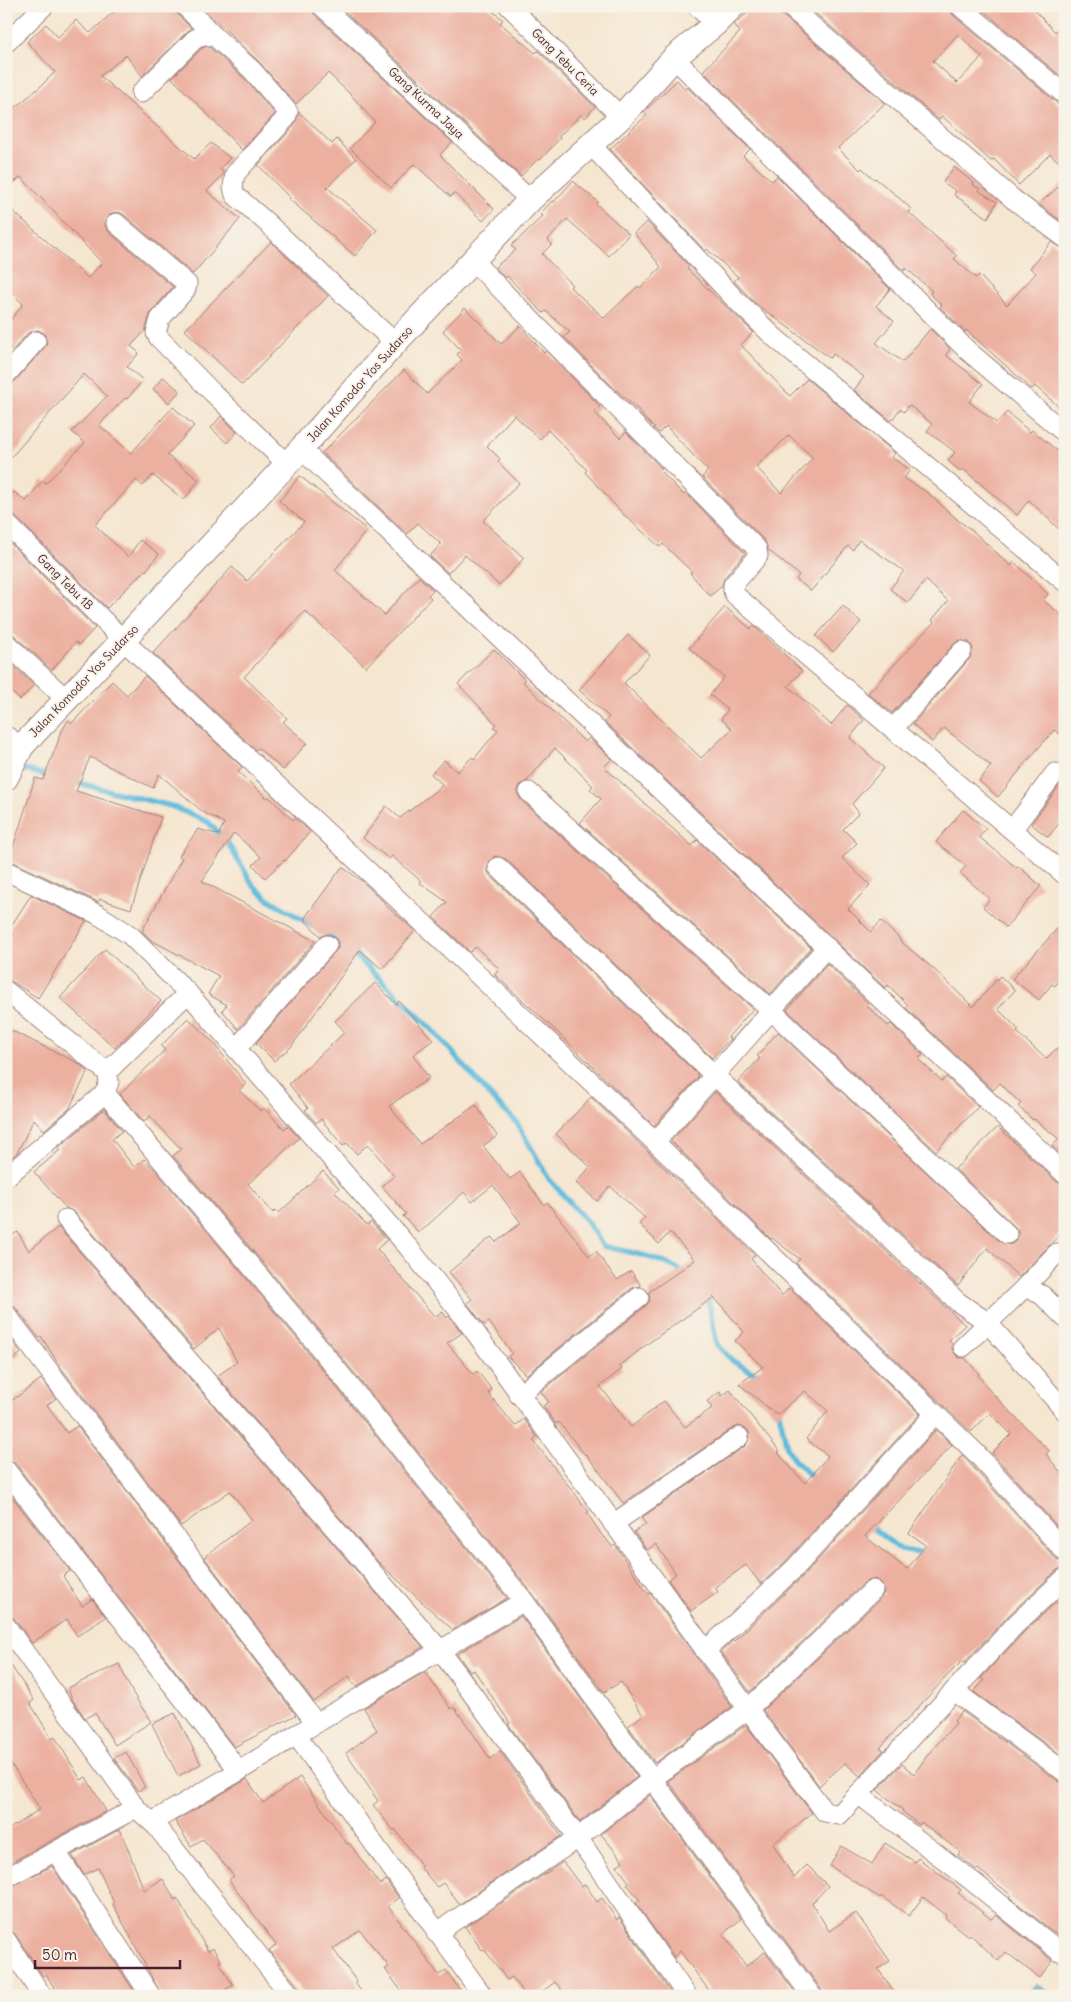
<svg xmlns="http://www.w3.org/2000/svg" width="1071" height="2002" font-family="Delius,sans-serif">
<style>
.water{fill:#60bbdd;stroke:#556d84}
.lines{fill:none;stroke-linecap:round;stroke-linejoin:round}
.stream{stroke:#60bbdd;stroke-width:5.5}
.building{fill:#ecb0a0;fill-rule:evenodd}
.minor-casing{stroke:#a0827e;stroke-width:21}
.tertiary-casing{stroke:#a0827e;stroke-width:26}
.minor{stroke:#fff;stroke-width:19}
.tertiary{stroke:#fff;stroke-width:24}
.labels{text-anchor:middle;stroke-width:4;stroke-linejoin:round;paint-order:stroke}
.street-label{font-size:12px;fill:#4a1f2b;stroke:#f7f3e8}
</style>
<rect width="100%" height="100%" fill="#f7f3e8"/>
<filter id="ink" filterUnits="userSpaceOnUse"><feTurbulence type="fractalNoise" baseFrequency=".02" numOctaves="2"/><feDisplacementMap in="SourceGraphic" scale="10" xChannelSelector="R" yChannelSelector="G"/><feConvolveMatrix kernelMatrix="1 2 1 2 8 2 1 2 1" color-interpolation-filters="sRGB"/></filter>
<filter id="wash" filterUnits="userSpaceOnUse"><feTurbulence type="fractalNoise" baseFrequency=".0096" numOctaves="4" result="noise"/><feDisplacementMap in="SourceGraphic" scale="20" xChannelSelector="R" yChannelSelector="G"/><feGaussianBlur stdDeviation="1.12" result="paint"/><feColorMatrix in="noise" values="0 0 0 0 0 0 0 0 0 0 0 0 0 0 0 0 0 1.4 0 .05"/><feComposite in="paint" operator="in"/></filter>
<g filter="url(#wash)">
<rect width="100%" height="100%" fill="#f5e6d0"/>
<!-- water -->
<path class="water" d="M1036 1984 1056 1996H1024Z"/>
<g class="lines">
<!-- stream -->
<g class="stream">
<path d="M18 768 53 777"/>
<path d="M74 782 171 806 208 822 226 840 253 885 267 898 342 944"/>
<path d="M351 951 433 1030 493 1099 517 1123 549 1179 588 1223 603 1246C632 1253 661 1257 686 1274"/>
<path d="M705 1295 708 1300 717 1345 734 1362 760 1376"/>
<path d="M778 1408 787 1447 794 1460 816 1481"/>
<path d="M867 1524 901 1550 926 1554"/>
</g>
</g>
<g id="blocks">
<!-- building -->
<g class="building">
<path d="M120 6H174L177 14 191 28 142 76 126 55 100 76 194 159 211 143 230 158 220 169 224 174 207 191 240 219 193 274 123 214 118 212 112 213 105 220V226L109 232 173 287 151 312 145 331 131 346 139 353 127 367 143 380 127 399 125 398 99 425 131 453 173 407 194 426 167 455 199 480 184 500 153 475 143 486 136 480 95 525 128 557 140 540 159 554 146 571 145 570 107 608 14 515 6 512V501L14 492 26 501 43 480 46 483 85 443 72 432 107 396 84 374 6 463V386L14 382 44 348 47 343 44 333 38 330 28 333 13 350 6 345V326L23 304 6 287V205L88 278 102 263 21 177 6 189V115L40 87 55 72 27 42 46 24 58 37 76 20 90 33Z"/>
<path d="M201 6H311L314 14 452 142 440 155 494 209 483 221 454 193 451 197 414 164 391 188 350 148 375 122 351 95 328 73 296 104 260 63Z"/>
<path d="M339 6H487L503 20 500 23 535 53 538 51 595 107 585 118 581 115 559 136 560 138 540 160 538 159 521 176Z"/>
<path d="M756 6H778L782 15 885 103 838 148 860 170 862 168 874 179 875 178 896 195 911 209 908 212 957 256 954 259 976 278 979 275 1007 305 1036 273 1030 268 1051 242 1065 249V412L1035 386 1032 389 966 330 965 332 940 307 942 305 930 294 932 291 906 268 904 271 703 71 740 32 734 24Z"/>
<path d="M807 6H949L953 15 1058 104 1065 106V167L1050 154 1019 185 994 159 991 161 942 116 939 120ZM958 34 982 57 957 83 933 61Z"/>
<path d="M978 6H1031L1055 32 1065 21V80Z"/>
<path d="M207 46 209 47 244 78 275 114 242 150 172 78 201 49Z"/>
<path d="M677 80 685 89 687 87 750 149 743 156 772 181 777 176 890 289 876 306 894 321 876 343 903 362 930 329 950 349 946 355 983 384 969 402 997 423 1007 412 1030 432 1032 430 1065 457V535L1029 500 1017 515 963 469 960 471 948 461 955 452 927 431 932 424 909 405 904 412 900 409 891 421 854 390 864 377 833 354 830 358 755 303 734 281 738 277 707 249 705 251 610 149 647 115 644 112Z"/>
<path d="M299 112 332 144 337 139 356 159 327 187 377 230 355 256 289 199 290 198 258 165 294 126Z"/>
<path d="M954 167 974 183 973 185 980 189 979 191 997 202 988 218 954 195 956 191 943 182Z"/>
<path d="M573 181 598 202 596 204 629 234 609 256 567 219 548 240 552 244 542 254 572 285 570 287 604 318 638 286 640 288 661 267 634 233 647 222 689 266 687 269 753 332 741 345 790 396 807 379 895 453 891 457 910 470 904 478 928 493 959 521 974 532 1011 566 1014 562 1048 594 1043 600 1065 618V738L1054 730 1029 759 998 797 979 781 991 766 972 750 944 728 932 742 913 724 970 658 973 648 969 642 959 640 954 644 892 713 868 693 934 622 932 620 948 601 926 580 908 603 890 589 904 571 859 540 853 550 848 546 811 591 796 579 799 575 768 550 765 541 702 477 708 471 666 426 659 433 642 416 643 414 614 388 564 337 570 332 546 311 543 313 507 276 505 278 495 267 516 250 511 246 543 216 540 214 552 201 554 202ZM789 435 813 458 781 493 756 467Z"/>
<path d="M1065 181V224L1039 204Z"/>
<path d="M271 242 328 296 242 385 185 330Z"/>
<path d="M465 308 501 344 520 326 544 353 546 351 600 406 594 412 620 438 626 432 662 469 660 471 684 495 686 493 745 553 724 578 722 586 710 596 690 573 692 572 663 544 660 547 624 515 585 472 587 470 548 430 540 439 514 415 487 446 500 459 498 462 519 483 483 521 524 558 499 585 465 555 448 573 430 556 441 544 418 523 407 534 322 453 404 370 427 394 462 360 457 354 461 350 443 331Z"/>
<path d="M163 377 180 391 169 403 153 389Z"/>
<path d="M221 416 237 432 227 443 211 428Z"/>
<path d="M300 476 367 530 335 570 384 615 419 577 433 590 428 595 431 598 366 667 305 611 244 677 287 718 283 722 307 743 283 770 258 748 256 750 153 653 232 567 247 581 304 522 279 501Z"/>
<path d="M6 539 95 628 79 645 76 642 52 670 14 635 6 632Z"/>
<path d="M843 606 861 622 833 652 816 636Z"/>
<path d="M725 607 751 629 754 626 802 671 788 686 831 725 847 705 864 720 850 738 884 768 852 804 859 813 843 829 857 843 842 858 870 885 848 909 871 932 881 921 900 939 899 940 936 971 973 1007 1000 976 1015 990 998 1009 1019 1030 1017 1032 1046 1059 1065 1040V1158L1052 1146 1059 1139 1034 1119 1033 1120 1018 1106 1021 1104 1000 1083 993 1090 906 1008 908 1005 888 985 885 988 605 722 609 717 579 690 628 635 650 655 624 683 701 758 732 729 721 719 728 710 710 695 724 677 689 648Z"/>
<path d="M494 649 525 680 523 682 585 742 589 738 612 759 604 767 692 846 697 840 811 948 770 994 580 823 601 799 590 789 593 786 555 748 527 781 520 785 517 793 521 800 753 1009 728 1037 730 1039 712 1058 506 859 495 856 490 860 487 870 490 875 697 1074 698 1077 654 1126 553 1028 495 975 499 969 476 947 470 952 433 917 447 902 420 883 421 881 392 856 389 859 363 838 386 806 400 818 443 785 431 774 444 760 457 772 472 757 474 759 498 730 493 727 496 724 458 684Z"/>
<path d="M6 659 34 685 20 700 6 687Z"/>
<path d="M145 676 242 767 238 772 267 798 269 797 293 820 295 818 310 832 285 861 284 860 265 878 253 865 261 857 234 833 202 881 315 941 238 1029 222 1010 227 1005 208 994 219 976 151 940 142 931 182 858 179 856 198 829 219 835 224 823 203 812 159 774 153 788 90 757 76 791 161 817 131 909 100 899 98 902 9 860 35 778 43 780 59 739 58 738 68 720 72 723 112 681 127 695Z"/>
<path d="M1065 778V816L1048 837 1031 824Z"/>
<path d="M963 810 986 829 979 837 1017 868 1018 866 1041 886 1006 927 983 907 990 899 960 873 966 866 936 842Z"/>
<path d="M342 867 363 882 385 903 384 904 415 931 382 969 360 950 291 1047 274 1061 256 1043 338 948V942L334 936 329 934 320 936 304 919Z"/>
<path d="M31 895 86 921 38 998 6 978V934Z"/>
<path d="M1065 920V974L1055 986 1052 984 1039 1000 1012 979Z"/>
<path d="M105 949 161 1001 115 1048 60 998Z"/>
<path d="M827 964 869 1004 867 1006 888 1026 891 1024 923 1055 918 1059 942 1081 946 1077 978 1107 936 1151 787 1010Z"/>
<path d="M375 983 396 1004 399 1001 433 1040 413 1055 429 1078 389 1106 420 1144 476 1105 497 1136 483 1146 510 1179 520 1172 544 1205 547 1202 589 1256 596 1251 617 1280 631 1271 641 1286 632 1288 526 1375 508 1357 512 1353 489 1322 484 1325 467 1303 472 1299 449 1272 491 1237 496 1242 521 1223 493 1185 472 1202 464 1192 419 1233 403 1216 406 1214 382 1186 394 1176 368 1144 357 1154 347 1143 343 1146 321 1119 316 1123 305 1110 308 1108 289 1084 345 1032 335 1021Z"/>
<path d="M188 1018 218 1047 217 1048 246 1084 239 1090 260 1111 264 1108 284 1129 288 1126 299 1138 248 1184 273 1213 276 1210 279 1213 323 1171 339 1188 335 1192 367 1225 371 1222 387 1240 377 1249 435 1317 442 1311 447 1318 449 1316 455 1324 462 1333 447 1343 473 1374 477 1371 492 1390 488 1393 515 1426 524 1419 537 1437 533 1440 589 1512 587 1513 604 1538 605 1537 612 1547 615 1545 648 1594 650 1593 732 1707 655 1763 628 1726 643 1715 621 1682 604 1692 533 1594 317 1327 173 1156 181 1149 150 1116 144 1122 120 1094 165 1050 161 1046Z"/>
<path d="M6 1028 78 1063 88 1071 69 1109 44 1130 34 1119 17 1153 6 1162Z"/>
<path d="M778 1032 1000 1242 1010 1245 1015 1242 1018 1237V1230L955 1169 998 1127 1057 1182 1065 1185V1229L1019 1277 987 1248 958 1286 738 1082 760 1058 757 1056Z"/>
<path d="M715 1092 965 1325 949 1340 952 1344V1349L955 1354 959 1358H965L979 1374 978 1375 990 1391 1049 1451 1046 1454 1065 1478V1535L992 1453 1011 1434 990 1413 971 1432 796 1263 800 1259 772 1238 771 1239 671 1141Z"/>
<path d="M591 1097 755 1255 751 1259 782 1296 789 1288 920 1414 787 1560 761 1584 746 1565 715 1587 718 1592 691 1611 668 1580 676 1574 656 1544 647 1550 634 1532 646 1524 641 1518 745 1446 750 1437 748 1430 739 1426 733 1428 623 1503 586 1454 585 1455 559 1422 556 1424 543 1406 549 1402 541 1392 646 1306 650 1301 649 1292 695 1260 670 1232 659 1244 639 1224 645 1218 610 1186 597 1201 576 1183 590 1167 556 1134ZM714 1297 744 1332 735 1341 763 1367 739 1384 777 1415 805 1391 828 1411 806 1439 828 1456 805 1483 778 1453 780 1452 730 1390 722 1396 720 1392 707 1401 712 1408 685 1427 664 1401 631 1427 600 1386 622 1369 620 1366 647 1344Z"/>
<path d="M104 1109 122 1131 112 1139 134 1167 144 1159 156 1171 299 1341 507 1598 453 1630 378 1562 217 1376 237 1362 219 1328 194 1349 74 1212 66 1208 34 1172 60 1150 58 1148Z"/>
<path d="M58 1227 423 1647 356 1687 349 1676 314 1702 204 1557 252 1520 241 1505 230 1491 181 1526 59 1365 41 1336 39 1338 15 1307 6 1303V1238L18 1232 29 1251Z"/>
<path d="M6 1333 21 1353 6 1366Z"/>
<path d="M41 1379 56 1398 47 1405 67 1433 77 1426 296 1715 234 1747 15 1463 6 1459V1405Z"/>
<path d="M936 1430 952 1445 865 1536 883 1551 907 1569 926 1545 909 1533 962 1455 1057 1560 1065 1563V1567L1057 1570 1009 1615 964 1663 962 1661 945 1678 904 1723 903 1722 880 1748 884 1750 860 1776 845 1763 819 1786 763 1710 881 1598 884 1593 881 1583 876 1579 865 1582 750 1692 721 1652 733 1640 734 1641 803 1576Z"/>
<path d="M6 1489 70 1571 63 1576 82 1606 92 1599 106 1617 77 1636 67 1619 32 1643 15 1619 6 1615Z"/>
<path d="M1065 1594V1758L974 1692 984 1680 981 1678 1025 1631Z"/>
<path d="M521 1616 637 1777 580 1822 508 1724 510 1723 474 1670 470 1672 457 1654Z"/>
<path d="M6 1658 34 1700 30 1703 52 1739 55 1737 81 1780 86 1777 106 1811 6 1865V1831L40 1809 6 1756Z"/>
<path d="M119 1664 131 1690 151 1722 115 1745 95 1713 85 1718 73 1701 68 1688Z"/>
<path d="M425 1672 451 1709 454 1707 470 1729 490 1759 500 1751 561 1836 460 1904 443 1883 437 1887 420 1867 422 1866 395 1829 393 1830 373 1805 378 1801 346 1753 377 1730 364 1708Z"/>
<path d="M962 1711 1058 1781 1065 1783V1941L1009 1897 1011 1895 978 1869 977 1870 958 1855 960 1852 921 1822 919 1825 902 1811 903 1810 877 1790 902 1764 914 1774 929 1753 956 1723 954 1721Z"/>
<path d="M175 1713 201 1764 178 1776 152 1724Z"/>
<path d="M746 1725 812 1813 773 1844 794 1878 807 1865 828 1886 812 1903 829 1931 856 1913 890 1961 878 1969 897 1996H823L821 1989 668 1781Z"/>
<path d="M126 1752 145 1787 138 1791 114 1758Z"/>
<path d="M300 1777 347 1844 349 1843 380 1885 386 1880 399 1898 388 1906 411 1937 439 1975 446 1970 464 1996H405L385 1969 389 1967 360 1930 333 1949 357 1982 355 1983 365 1996H306L269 1950 276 1945 229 1880 234 1876 203 1839 191 1846 175 1821 247 1779 263 1803Z"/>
<path d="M650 1795 741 1919 723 1934 746 1966 765 1952 798 1996H713L680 1951 674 1957 636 1903 640 1900 627 1884 629 1882 617 1866 623 1861 601 1834Z"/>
<path d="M120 1829 144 1890 163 1879 175 1900 177 1898 186 1913 208 1951 213 1948 221 1961 219 1962 233 1985 226 1989 231 1996H162L113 1904 114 1903 98 1868 84 1875 72 1855Z"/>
<path d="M885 1843 915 1862 918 1858 961 1890 958 1893 991 1919 996 1915 1053 1961 1039 1978 1006 1952 998 1961 970 1934 968 1936 945 1918 946 1915 923 1897 909 1916 881 1896 880 1898 830 1866 841 1846 872 1864Z"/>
<path d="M563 1862 581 1886 585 1884 597 1902 602 1898 617 1920 619 1917 673 1996H567L555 1982 536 1996H526L512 1977 507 1980 484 1949 482 1950 465 1927Z"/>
<path d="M52 1866 132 1988 137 1996H59L46 1974 43 1976 15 1934 8 1929 6 1926V1889Z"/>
</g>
</g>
</g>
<g filter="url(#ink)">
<use href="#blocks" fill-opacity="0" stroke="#a0827e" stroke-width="1"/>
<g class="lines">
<defs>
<g id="minor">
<path d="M185 6 214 36"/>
<path d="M322 6 530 200"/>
<path d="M509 6 621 117"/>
<path d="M697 6 715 24"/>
<path d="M789 6 1013 199 1065 238"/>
<path d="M960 6 1065 95"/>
<path d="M6 43 44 6"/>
<path d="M674 58 968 351 1065 433"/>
<path d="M141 93 195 39 205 35 214 36 252 70 288 112 286 118 235 174 233 187 235 195 265 221 395 343"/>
<path d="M591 145 735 299 774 337 1065 582"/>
<path d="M116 223 187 284 186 289 160 319 156 333 159 338 213 393 287 464"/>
<path d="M473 261 757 549 758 556 733 585V591L735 595 1065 875"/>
<path d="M6 375 36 341"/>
<path d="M301 449 1065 1174"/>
<path d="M6 523 123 640 655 1142"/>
<path d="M6 643 67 700"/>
<path d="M893 729 962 651"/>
<path d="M6 736 22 746"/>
<path d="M529 792 771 1010 1007 1234"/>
<path d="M1012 830 1055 773"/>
<path d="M498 867 715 1076 958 1302 987 1322 1065 1411"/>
<path d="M6 871 97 914 130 935 188 993 409 1248 464 1317 748 1709 825 1812 839 1815 1017 1623 1065 1578"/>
<path d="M827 947C769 1012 713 1078 655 1142L977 1454 1065 1552"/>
<path d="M6 991 107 1072 109 1082 105 1093 308 1334 524 1601 652 1779 812 1996"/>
<path d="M236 1049 327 945"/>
<path d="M107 1072 188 993"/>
<path d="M6 1177 105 1093"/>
<path d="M66 1219 440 1650 578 1838 687 1996"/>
<path d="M1025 1287 1057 1253"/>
<path d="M6 1314 316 1723"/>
<path d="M963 1347 1025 1287 1042 1295 1065 1318"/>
<path d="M519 1395 639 1297"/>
<path d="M6 1470 239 1771"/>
<path d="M613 1524 739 1437"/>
<path d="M6 1626 136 1808 156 1826 291 1996"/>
<path d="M705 1651 795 1568 935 1414"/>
<path d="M954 1691 1065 1772"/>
<path d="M296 1735 483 1996"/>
<path d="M858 1794 972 1881 1060 1952"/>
<path d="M152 1822 239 1771 296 1735 524 1601"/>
<path d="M56 1852 151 1996"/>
<path d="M6 1878 136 1808"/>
<path d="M436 1933 578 1838 652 1779 748 1709 873 1590"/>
<path d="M6 1940 42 1996"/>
</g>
<path id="tertiary" d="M6 778 22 746 123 640 301 449 395 343 530 200 621 117 674 58 715 24 733 6"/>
</defs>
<!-- minor casing -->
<use href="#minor" class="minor-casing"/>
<!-- tertiary casing -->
<use href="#tertiary" class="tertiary-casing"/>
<!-- minor -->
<use href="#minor" class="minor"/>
<!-- tertiary -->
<use href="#tertiary" class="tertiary"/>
</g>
</g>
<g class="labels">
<!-- street labels -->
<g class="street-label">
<text transform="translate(565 62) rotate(45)" y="4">Gang Tebu Ceria</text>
<text transform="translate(426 103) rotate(43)" y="4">Gang Kurma Jaya</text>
<text transform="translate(360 384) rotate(-48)" y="4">Jalan Komodor Yos Sudarso</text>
<text transform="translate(65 582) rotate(45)" y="4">Gang Tebu 1B</text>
<text transform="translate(84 681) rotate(-46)" y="4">Jalan Komodor Yos Sudarso</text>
</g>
</g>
<!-- margin -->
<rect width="1071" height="2002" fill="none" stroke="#f7f3e8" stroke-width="25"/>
<!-- scale -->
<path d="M35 1960v8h145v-8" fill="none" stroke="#4a1f2b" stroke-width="2.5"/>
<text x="42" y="1960" font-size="15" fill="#4a1f2b" stroke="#f7f3e8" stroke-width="4" paint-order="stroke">50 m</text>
</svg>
